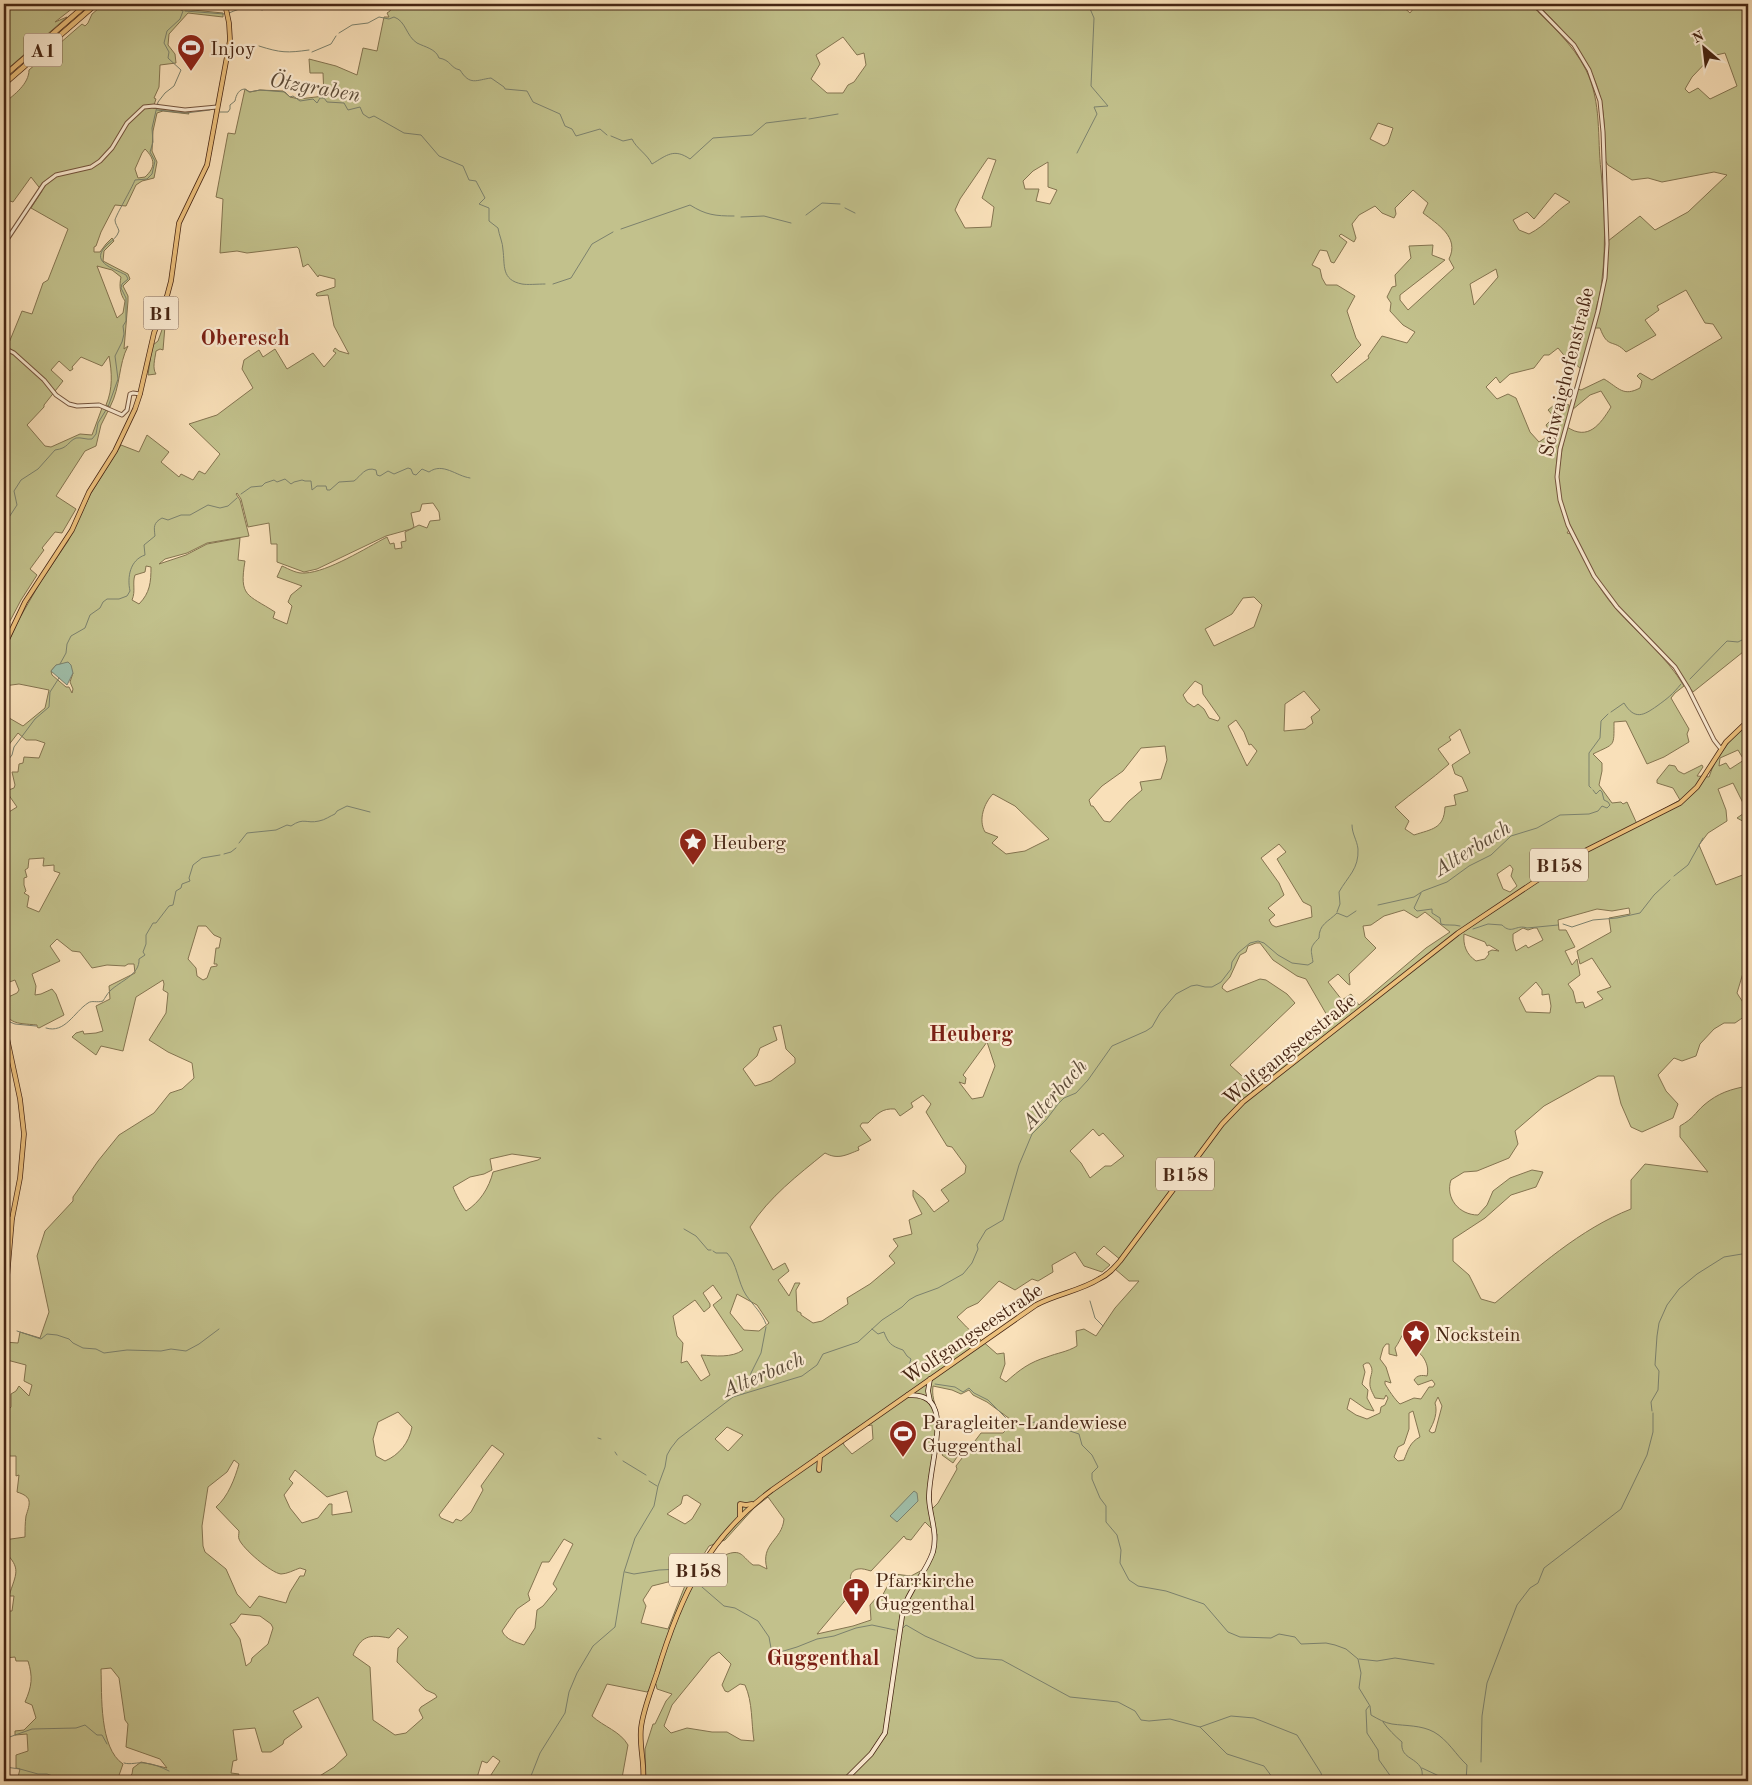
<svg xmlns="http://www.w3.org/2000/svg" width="1752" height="1785" font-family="'Old Standard TT',serif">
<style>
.green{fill:#c2c18c;stroke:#847450;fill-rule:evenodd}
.water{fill:#9fbea9;stroke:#7c816d}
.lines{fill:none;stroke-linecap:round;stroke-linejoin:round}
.stream{stroke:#7c816d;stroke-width:1}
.tertiary-casing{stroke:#74543d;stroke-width:5}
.secondary-casing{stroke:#472614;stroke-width:5.5}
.primary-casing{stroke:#472614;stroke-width:5.5}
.motorway-casing{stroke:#472614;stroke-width:6}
.tertiary{stroke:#fbebd2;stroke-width:3}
.secondary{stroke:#fbebd2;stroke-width:4}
.primary{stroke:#ecc07c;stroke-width:4}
.motorway{stroke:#ecc07c;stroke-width:4.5}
.labels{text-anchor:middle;stroke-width:4.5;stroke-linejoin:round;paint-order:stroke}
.shield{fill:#fbebd2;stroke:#7d614d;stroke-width:1}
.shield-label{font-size:19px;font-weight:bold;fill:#472614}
.poi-label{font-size:20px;fill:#472614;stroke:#fbebd2;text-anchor:start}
.street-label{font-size:20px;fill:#472614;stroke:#fbebd2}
.water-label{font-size:21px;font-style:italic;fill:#5d4c39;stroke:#fbebd2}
.quarter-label{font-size:22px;font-weight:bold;fill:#7a1f14;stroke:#fbebd2}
</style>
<rect width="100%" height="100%" fill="#f9e0b9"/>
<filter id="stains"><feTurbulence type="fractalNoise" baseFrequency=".004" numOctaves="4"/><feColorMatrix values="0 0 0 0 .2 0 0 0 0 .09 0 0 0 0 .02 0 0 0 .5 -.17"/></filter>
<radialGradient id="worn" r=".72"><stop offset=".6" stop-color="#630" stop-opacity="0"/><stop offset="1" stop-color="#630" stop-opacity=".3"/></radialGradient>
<!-- green -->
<g class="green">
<path d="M4 4H78L55 22 67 17 4 72Z"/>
<path d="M104 4H181L183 9 223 13V17L188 13 169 34 168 45 175 54 176 63 160 65 159 87 154 98 156 99 153 108 188 112 189 114 163 111 157 113 153 131 152 151 157 162 154 178 142 181 136 185 126 206 115 205 101 232 96 246 94 247V252H100L106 244 112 238 114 241 104 251 103 261 128 274 130 279 123 286 128 296V301L124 349 128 346C118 365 121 386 110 407L106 405C113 389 112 372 109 356L102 366 81 357 72 367 73 369 70 371 59 361 51 370 63 381 44 405V407L27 425 45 446 51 447 80 434 92 435 102 408 108 411 101 425 96 446 85 451 56 496 76 509 62 533 55 532 42 548 44 550 30 569 37 575 21 600 10 621 4 617V350H6L22 311 32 314 43 283 48 280 68 229 31 208 42 191 31 177 13 202 4 199V103C14 95 29 84 29 70L82 24 85 26 88 23 92 14ZM145 149C155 159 156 167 145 177L138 178 135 169 142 153ZM97 266 112 270 121 277C119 286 120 294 125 301L123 313 117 318Z"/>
<path d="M394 4H1259L1261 9 1296 7 1298 4H1400L1410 13 1417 4H1530C1550 24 1573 44 1586 70 1602 103 1597 137 1601 171 1605 214 1607 256 1599 300L1598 301 1596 309 1597 312 1581 369 1572 361 1568 360 1558 348 1549 355H1544L1534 368 1510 374 1500 383 1496 377 1486 387 1497 399 1508 394 1516 398 1530 432 1539 442 1551 434 1546 425 1554 417 1548 410 1559 401 1569 405C1570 416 1564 431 1560 443 1552 474 1557 501 1569 530L1567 533 1571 534C1584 560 1596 586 1616 609 1639 635 1666 656 1684 686L1675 693 1671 698 1689 729 1687 734 1689 742 1664 757 1647 764 1626 721 1614 722C1614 748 1615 743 1593 754L1602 763V771L1599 785 1612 803 1621 802 1623 804 1627 802 1637 824 1680 800 1673 788 1657 783V780L1669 765 1675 766 1678 771 1684 774 1702 765 1703 767 1697 776 1709 777C1716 755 1731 738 1748 724V824L1737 818 1747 811 1733 783 1718 789 1726 810 1727 821 1708 833 1699 845 1716 885 1748 873V968L1746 963 1737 993 1744 1004 1748 1003V1014L1735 1023H1724L1714 1029 1700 1044 1696 1056 1682 1061 1674 1058 1658 1075 1666 1091 1678 1104 1673 1118 1642 1132 1631 1127 1621 1104 1614 1076H1598L1544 1106 1515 1131 1518 1144 1509 1158 1477 1171 1464 1172 1451 1180C1445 1198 1459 1215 1478 1215L1487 1205 1493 1191 1510 1178 1532 1170 1543 1172 1536 1187 1511 1195 1485 1218 1453 1239V1261L1469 1275 1481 1299 1495 1303C1537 1268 1580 1229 1631 1209V1180L1645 1164 1708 1172 1680 1137V1126C1694 1118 1694 1114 1704 1105 1718 1093 1731 1089 1748 1086V1781H646L645 1749 653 1724H655L666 1701 672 1694 657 1689 656 1684 647 1692 607 1684 592 1716C604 1727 620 1731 628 1745L622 1778 632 1781H487L500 1761 493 1756 487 1763 482 1761 476 1781H306L318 1777 334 1767 347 1755 318 1697 293 1711 302 1727 284 1740 283 1744 271 1752H262L255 1728 233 1730 237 1760 233 1761 231 1773 239 1774 236 1781H126L132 1774 133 1768 141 1762 167 1768 160 1759 126 1747 128 1724 125 1720 119 1678 111 1668 101 1669C102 1695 99 1748 123 1764L117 1781H17L20 1769 16 1768V1755L28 1751 27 1734 15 1735V1731L24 1730 36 1718 32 1705 25 1702C32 1686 33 1677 28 1661H16L15 1657 5 1658V1611H12L14 1596H9C16 1573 22 1569 4 1551V1540L25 1537C25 1530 25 1523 26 1516 30 1503 33 1497 17 1492L19 1475 16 1476V1456H4V1414L11 1407V1394L16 1391 19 1386 29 1396 32 1385 24 1381 26 1365 7 1360 4 1372V1342L18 1343 20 1332 40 1338 49 1312 37 1256 45 1231 73 1201V1197L98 1161 119 1135 154 1113 170 1093 182 1089 194 1078 192 1063 168 1052 149 1040 166 1013 168 993 163 990 164 984 163 980 136 997 123 1051 101 1046 96 1055 72 1037 76 1033 83 1031 84 1034 96 1033 103 1031 96 1006 110 999 109 986 135 973 134 964H128L125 966 107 965 92 968 80 952 72 951 57 939 50 946 60 961 32 974 36 986 35 995 41 994 52 989 56 994 64 1015 39 1028 37 1027V1025C16 1023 4 1025 4 999L17 993 19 990 15 980 4 984V815L17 807 6 791 14 788 15 785 12 772H18L19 764 23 763 24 757 39 758 45 743 36 740H26L18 733 4 751V715L23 726 45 708 49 690 19 684 4 686V652L18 621 41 581 68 541 91 493 121 445 139 452 147 435 169 452 161 462 179 477 181 474 193 480 199 471 205 474 220 454 189 424 217 415 253 388 242 369 244 360 259 350 263 357 275 349 287 369 313 353 324 367 336 353 333 351 335 348 339 351 349 354 334 326 328 295 317 296 316 295 317 293 335 287V279L319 275 318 277 308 264 303 267 299 249 297 247 247 253 237 251 220 253 223 199 216 197 228 133 235 134 245 89 250 92 260 90 283 91 290 97 299 99 324 96 323 73H310L309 59 336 66 357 75 363 48 377 51 384 17H389L387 13 390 11ZM843 37 857 55 864 53 866 65 854 82 848 85 843 93H827L811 79 820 64 816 55ZM1378 123 1393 128 1388 143 1384 146 1370 139ZM988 158 996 160 982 198 994 207 991 227 965 228 955 210 960 199ZM1048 162V187L1057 190 1050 204 1036 201 1039 189H1025L1023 181 1033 171ZM1413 190 1428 203 1423 213C1437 224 1460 237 1449 259L1454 268 1408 310 1400 300V295L1445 260 1432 255 1433 245 1409 246 1411 258 1395 275 1396 286 1392 287 1387 297 1391 303 1390 311 1403 325 1415 332 1407 343 1382 336 1368 356 1369 358 1337 383 1331 375 1361 345 1356 338 1347 311 1355 296 1337 285H1326L1322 278 1320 269 1312 265 1320 250 1327 251 1331 262 1334 263 1347 242 1339 236 1341 234 1354 242 1356 238 1352 224 1359 215 1375 206 1382 213 1394 218 1396 214 1395 208ZM1555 193 1570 202C1554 212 1547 225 1529 234L1519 230 1513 220 1527 212 1534 219ZM1496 269 1498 277 1474 305 1470 284ZM237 493 241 499 248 527 269 523 271 544H277V562L304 572 317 569 386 536 411 529 414 527 411 513 420 511 422 504 433 503 439 512 440 520 430 521 427 528 419 525 405 532 406 541 401 542 402 548 395 549 394 543 390 544 387 537C366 548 328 572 305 573 297 574 289 569 282 566L277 577 302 586 291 595 288 602 292 606 287 624 273 618 275 612C247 594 239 597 245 561L238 560 240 538 207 544 186 555 159 564 165 559 187 553 207 543 249 536 240 500 236 494ZM146 566 151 567C151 582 150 593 139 604L132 600C136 591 132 583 135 575L145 572ZM1254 597 1262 605 1254 627 1214 646 1205 629 1232 614 1243 598ZM56 665 73 673 70 682 73 689 72 693 69 687H66L52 675 51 671ZM1195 681 1202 685 1203 694 1220 718 1218 721 1209 718 1204 709 1198 704 1194 707 1187 702 1183 695ZM1304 691 1320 710 1311 717 1313 723 1305 729 1284 731 1285 704ZM1236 720 1244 732 1249 745 1251 744 1257 751 1247 766 1228 726ZM1460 729 1470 753 1452 765 1455 774 1462 777 1468 791 1454 795 1456 805 1445 807C1444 829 1432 829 1414 835L1405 829 1409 821 1395 807C1413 792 1431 780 1449 764L1438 749 1451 740 1449 737ZM1165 746 1167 760 1161 779 1140 782 1142 790 1129 801 1110 822 1104 821 1093 806H1091L1089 800 1102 786 1123 771 1141 748ZM1738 750 1744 760 1730 769 1726 763 1719 766 1720 758ZM993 794 1015 806 1049 839 1025 851 1006 854 992 843 998 837 985 832C978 820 984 803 993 794ZM1279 844 1286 852 1277 859 1303 902 1311 906 1312 917 1276 927 1272 925 1269 920 1275 915 1268 908 1284 895 1279 883 1261 858ZM44 858 43 866 54 865V871L60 873 39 912 27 907 29 896 24 893 26 891 24 885V878L27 877 25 870 28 868 29 859ZM1510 865 1513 869 1511 876 1517 886 1510 892 1503 889 1497 874ZM1629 908 1630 914 1609 918 1611 932 1577 951 1580 964 1592 958 1611 987 1597 992 1603 999 1585 1008 1583 1002 1576 1003 1573 991 1568 984 1580 975 1577 959 1572 965 1565 951 1575 947 1566 930H1559L1558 920 1597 909 1612 911ZM1404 910 1417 918 1425 912 1450 932 1426 948 1359 1005 1351 994 1342 1000 1328 982 1338 974 1348 984 1350 985 1349 974 1376 948 1365 937 1363 926 1371 925 1384 916ZM198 926H206L214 935 221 938 219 948H216L214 964H217V966L211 967 207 978 203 980 197 976 196 968 188 959ZM1523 928 1528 930 1534 928H1537L1543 940 1528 948 1526 945 1516 951 1513 941V934ZM1464 934 1485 942 1487 946 1489 945 1499 951 1492 950 1488 952 1489 954 1485 959 1476 961C1466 954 1463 945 1464 934ZM1256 943H1260L1273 960 1297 976 1306 979 1332 1024 1254 1087 1230 1065 1295 1003 1287 994 1266 980 1260 979 1227 992 1222 988 1223 985 1230 977 1240 955 1246 952 1248 946ZM1536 982 1542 990V995L1549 994 1551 1006 1550 1013 1526 1012 1519 998ZM781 1025 786 1049 795 1058V1063L771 1081 755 1086 743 1069 757 1056 760 1048 777 1040 773 1027ZM987 1042 995 1066 983 1097 972 1099 959 1082 965 1084 966 1078 963 1075ZM923 1095 931 1104 926 1112 947 1146 952 1147 966 1166 965 1173 941 1190 949 1201 934 1212 924 1199 913 1190V1196L922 1214 909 1220 912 1234 893 1239 898 1246 889 1256 895 1263 870 1284 847 1298 848 1304 822 1321 813 1323 801 1315V1313L797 1311 796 1290 800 1283H795L789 1296 778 1280 789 1271 785 1263 773 1270 750 1227C769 1197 798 1175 825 1153 838 1160 846 1155 859 1150L858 1147 871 1140 860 1126 862 1123H868C877 1114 882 1108 895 1109L900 1116 913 1107 911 1103ZM1093 1129 1099 1136 1103 1133 1124 1156 1111 1166H1105L1090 1178 1081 1163 1070 1151ZM512 1154 541 1158 538 1160 493 1172C489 1188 480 1202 466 1211 462 1206 455 1193 453 1187L470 1177 484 1174 492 1170 490 1159ZM1104 1246 1122 1261 1115 1269 1129 1281H1139L1115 1308 1096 1336 1084 1329 1076 1331 1077 1346C1067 1352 1057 1353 1047 1357 1030 1362 1019 1370 1006 1382L1000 1378 1005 1364 1004 1353 997 1354C984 1342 969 1331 957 1317L967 1308 978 1303 999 1281 1015 1290 1032 1279 1038 1281 1053 1272 1052 1265 1075 1252 1084 1266 1102 1272 1110 1265 1096 1254ZM713 1285 722 1298 713 1305 743 1350C732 1358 715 1356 701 1355L710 1375 701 1381 687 1361 681 1363 683 1343 677 1336 673 1316 695 1300 704 1312 710 1307V1304L703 1293ZM737 1294 757 1305 769 1323 759 1331 744 1330 730 1313ZM1415 1323 1417 1328 1413 1338 1412 1349C1423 1352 1430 1366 1427 1376 1422 1375 1417 1375 1414 1380L1418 1385 1432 1380 1435 1384 1433 1387H1429L1421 1399 1414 1398 1400 1404C1395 1400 1388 1389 1385 1384V1381L1391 1383 1386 1367 1380 1359 1383 1348 1386 1344H1389V1354L1397 1356 1395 1348C1402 1339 1403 1327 1415 1323ZM1366 1363H1369C1375 1371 1370 1374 1370 1382 1369 1388 1373 1393 1375 1398L1384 1399 1386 1395 1388 1398 1385 1405 1381 1407 1380 1413 1367 1419 1356 1415 1347 1409 1350 1398 1366 1409 1374 1411 1367 1398 1368 1390 1362 1384 1365 1372 1363 1365ZM933 1386 952 1390 961 1394 969 1390 973 1395 987 1402 1014 1422 1003 1433H981L956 1466 957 1469 938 1503 932 1509C928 1480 937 1449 938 1420 938 1408 931 1400 933 1386ZM1438 1397 1442 1406 1435 1432 1432 1433 1429 1431C1434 1423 1438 1412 1435 1403ZM1413 1411 1420 1437C1410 1442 1408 1450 1404 1460L1398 1461 1394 1457 1398 1447 1404 1444 1409 1429V1413ZM398 1412 412 1427C409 1443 399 1455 385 1461L376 1456 373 1439 378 1422ZM872 1425 873 1439 852 1454 844 1445 842 1438 858 1427ZM727 1427 743 1435 728 1451 715 1439ZM492 1445 504 1454 481 1486 483 1490 471 1512 461 1521 456 1519 453 1523 441 1518 439 1515ZM234 1460 239 1464C235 1478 228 1497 216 1507L239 1531C239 1534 238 1537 239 1539 242 1548 271 1573 281 1574 287 1574 294 1570 300 1568L306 1570 304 1576H300L290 1592 286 1603 259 1596 250 1608 237 1594 226 1569 205 1552 203 1546 202 1526 208 1487 227 1472ZM295 1470 327 1497 347 1491 352 1512 332 1515V1504H329L318 1518 302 1523 290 1508 284 1495 293 1483 289 1479ZM687 1495 701 1504 692 1519 685 1524 667 1514 681 1504 683 1496ZM768 1497 784 1519C782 1541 760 1543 767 1569L759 1565H753C742 1557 742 1548 725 1555L710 1586C704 1580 701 1574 695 1568L709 1546 725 1540 754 1508ZM925 1522 937 1534 935 1552 926 1568 911 1576 894 1574 881 1598 877 1597 870 1605 871 1620 853 1626 817 1634 854 1590C850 1584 847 1571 858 1569 862 1568 867 1570 871 1571L904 1536 906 1539 911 1540ZM564 1539 573 1544 553 1584 557 1589 543 1606 537 1610 535 1628 524 1645C516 1642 506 1640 502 1631L517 1609 530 1600 528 1594 542 1562H549ZM676 1580 686 1583 668 1629 641 1623 646 1606 643 1600 652 1586ZM241 1614 260 1616 271 1624 273 1628 268 1644 252 1658 251 1662 246 1666 240 1639 230 1624 235 1622ZM398 1628 408 1637 398 1648 397 1662 426 1690 435 1694 437 1697 421 1707 419 1710 423 1718 406 1733 395 1735 373 1720 370 1667 353 1655C361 1636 369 1634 389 1638ZM719 1652 731 1664 722 1685 725 1691 728 1692 740 1684 745 1685C753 1703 751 1722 754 1741L741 1740 727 1732H712L687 1728 671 1733 664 1726 672 1705 711 1657Z"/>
<path d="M1537 4H1748V648L1693 692 1667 656 1618 606 1595 575 1570 525 1561 500 1558 477 1562 449 1567 427C1588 441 1600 425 1611 407L1601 391 1590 395 1572 410 1578 389 1581 390 1604 379C1619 388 1623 397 1640 388L1642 381 1637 376 1640 373 1652 380 1722 338 1713 324 1705 323 1686 290 1657 306 1659 310 1645 320 1656 335 1626 352C1613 338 1608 350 1600 328H1595L1606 279 1608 241 1640 216 1655 230 1688 212 1727 175 1714 172 1662 182 1648 178 1632 180 1608 165 1605 160C1605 142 1605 123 1602 106 1595 63 1566 33 1537 4ZM1725 53 1737 86 1710 99 1698 88 1689 93 1685 89 1692 77 1712 56Z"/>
<path d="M164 324 165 326 163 350 160 349 156 351C155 359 152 368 156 374L148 375 151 353 153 345 158 341Z"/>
<path d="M945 1445 959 1454 953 1463 942 1455 943 1453 940 1451Z"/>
</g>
<!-- water -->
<g class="water">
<path d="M68 662 71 665 73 673 67 685 51 671 56 665Z"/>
<path d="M914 1491 917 1493 918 1501 897 1522 890 1516Z"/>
</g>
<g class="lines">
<!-- stream -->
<g class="stream">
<path d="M185 11 224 14"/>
<path d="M229 13C241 8 251 4 262 10L267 8 269 4"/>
<path d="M339 33 352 25 368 23 379 17 389 19 394 17C406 21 406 36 417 43 425 47 436 49 439 58 451 60 450 68 460 70 470 86 476 80 491 78L504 87 505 89 527 91 533 102 560 114 565 126 572 129 576 136 600 129 607 135"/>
<path d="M259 46C281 53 287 53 309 50"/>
<path d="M312 52 331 44 336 36"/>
<path d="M157 110 186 113 210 110"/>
<path d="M220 112H228L230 109V105L235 101C236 95 239 89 245 89L249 92 260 90 285 92 290 97 293 96 300 101 313 99 317 103 320 98H324L327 102 344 103 348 110 360 107 363 114 369 118 374 116 404 133 421 135 439 156 463 166 469 180 476 181 485 198 479 204 489 208V221L498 228C499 235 503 243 503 250 505 265 501 280 522 284 527 285 538 284 545 284"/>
<path d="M809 119 838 114"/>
<path d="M611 136 623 141 632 139C636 148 647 154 652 164 667 155 674 148 690 159L713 138 752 135 766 123 806 118"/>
<path d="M1077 153 1097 114 1094 107 1108 106 1091 86 1094 18 1088 4"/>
<path d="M845 208 855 213"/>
<path d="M806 215 822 203 840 204"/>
<path d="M741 217 764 216 791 223"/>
<path d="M621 229 690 205C706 215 715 216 734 216"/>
<path d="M553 284 571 278 592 244 613 232"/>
<path d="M108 407 118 379 115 356 122 342 124 334 123 326 126 321V298L121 288 122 284 128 279 126 275C113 268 88 262 108 244 113 240 117 237 119 231 118 227 115 224 115 220 116 215 132 188 135 180L147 179 152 174 155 161 150 152 153 142 152 128 158 102 165 93 174 86 181 70 168 58 169 52 164 43 167 31 180 19 183 11 177 8 176 4"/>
<path d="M241 494 251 487 262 486 265 483 274 480 277 482 285 479 291 484 294 482 302 480 305 481H311L312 490 317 486H326L327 490H330L339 482 354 481C361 476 365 466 376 470L377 475 380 476 388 471 394 474 408 468 411 469 413 474 416 475 422 469 429 472C443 462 456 476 470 478"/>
<path d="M4 525 17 505 14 491 21 480 38 469 55 450C69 448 67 442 76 438 81 437 87 440 92 439L96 434 98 423 106 410"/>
<path d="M60 664 66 653 67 644 71 636 85 628 90 615 100 608 103 602 107 599H119L127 596 130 591C127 577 130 560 145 555L144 545 155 536C154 527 153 523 162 518L168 520 181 515H190L208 505 220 508 228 506 237 498"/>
<path d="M1690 679 1727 641 1738 642 1748 637"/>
<path d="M1611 712 1624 703C1635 721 1644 715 1657 706 1668 698 1672 695 1681 684"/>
<path d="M4 765 12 755 14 747 35 719 49 707 50 692 59 678"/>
<path d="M1591 788 1589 786V753L1600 738 1601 721 1608 714"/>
<path d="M239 843 247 833 276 830 287 825 291 826C304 817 306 824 319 821 325 820 330 816 335 814L337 811 347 806 370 812"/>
<path d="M224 854 231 852 236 848"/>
<path d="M1674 876 1688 865 1703 838"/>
<path d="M1421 893 1414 908 1417 911 1432 909V913L1440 918 1441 924C1446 926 1453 924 1460 926"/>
<path d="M1378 905 1414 897 1423 891 1447 882 1469 866 1491 855 1511 836 1537 828 1560 815 1589 814 1598 811 1602 806 1607 808 1610 805 1608 802 1604 800 1602 792 1600 790 1596 794 1593 790"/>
<path d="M1337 912 1340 904 1339 892C1348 876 1359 869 1358 849 1357 840 1352 834 1352 825"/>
<path d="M1563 924 1572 927 1593 920 1617 918 1640 913 1654 895 1670 880"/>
<path d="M1473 929 1488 924 1502 925C1512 935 1516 924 1527 928L1558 925"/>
<path d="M10 1022 15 1024 36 1026"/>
<path d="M46 1028C65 1034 74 1012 88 1003 92 1000 97 1003 103 1001 105 998 107 994 110 991 120 981 140 975 139 959L145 955 143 952 146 944V935L153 923H156L169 906 173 905 176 891 181 888 182 884 190 881 189 878 193 865 202 858 220 855"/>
<path d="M684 1229 696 1236 708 1250H711"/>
<path d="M713 1251 716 1253H727C737 1263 738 1283 746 1295 753 1305 762 1313 766 1324"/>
<path d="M1090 1301 1095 1318 1103 1326"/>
<path d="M872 1329 878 1334 884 1332C888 1343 891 1346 903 1350L907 1356 911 1359 908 1368 915 1375 922 1372 927 1373"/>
<path d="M17 1331 41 1339 47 1334 57 1335 69 1339 73 1343 83 1348 96 1349 104 1353 127 1350 161 1351 171 1349 186 1351 199 1344 219 1329"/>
<path d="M935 1384 955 1387 963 1392 969 1388 974 1393 988 1400 1008 1420 1018 1425 1035 1422 1044 1429H1064L1079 1434 1082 1445 1092 1455 1098 1467 1092 1473V1479L1100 1498 1106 1506V1522L1117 1535 1121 1550 1120 1563 1129 1580 1138 1586 1166 1591 1204 1604 1228 1632 1240 1637 1271 1638 1279 1634 1295 1637 1301 1644 1326 1643 1335 1645 1346 1649 1358 1659 1361 1673 1359 1688 1370 1706 1371 1715C1378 1719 1385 1723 1392 1724 1406 1726 1421 1725 1434 1732 1448 1740 1456 1755 1467 1765L1466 1781"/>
<path d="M743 1394 748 1385 751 1373 761 1353 766 1327"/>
<path d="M1652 1411 1651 1402 1658 1390 1659 1371 1655 1365 1657 1336 1659 1323 1667 1305 1679 1289 1697 1274 1724 1257 1748 1253"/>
<path d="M598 1438 601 1439"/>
<path d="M615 1452 617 1455"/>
<path d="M623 1461 646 1475"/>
<path d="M649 1481 657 1486"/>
<path d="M625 1572 634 1574 659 1570 680 1569 690 1578"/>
<path d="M695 1581 724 1606 735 1608 758 1621 769 1637 771 1648"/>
<path d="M903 1628 906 1625 925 1636 976 1658 1002 1660 1070 1697 1118 1702 1135 1711 1141 1720 1149 1721 1170 1719 1200 1727 1231 1716 1254 1718 1297 1735 1321 1773 1323 1781"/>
<path d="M777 1653 797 1647 817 1639 834 1636 856 1628 872 1625 895 1630"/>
<path d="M1359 1659 1377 1661 1395 1658 1434 1664"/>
<path d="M1369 1706 1366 1710 1367 1733 1378 1750 1379 1760 1394 1781"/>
<path d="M1383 1722C1388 1729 1395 1736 1402 1742 1400 1758 1415 1757 1421 1768 1423 1772 1422 1777 1422 1781"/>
<path d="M1200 1727 1227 1754 1264 1766 1275 1781"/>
<path d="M4 1739 32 1729 76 1728 85 1725 97 1735H102L107 1744"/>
<path d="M1481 1762 1482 1716 1487 1683 1517 1605 1530 1588 1538 1583 1544 1568 1621 1509 1647 1455 1653 1432V1413"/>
<path d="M124 1763C131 1765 137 1762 145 1763 154 1764 161 1767 169 1771"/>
<path d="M5 1767 20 1769 38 1774H47L67 1781"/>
<path d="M1422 1768 1439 1776 1441 1781"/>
<path d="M79 1781H82"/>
<path d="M529 1781 540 1753 565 1713 569 1692 577 1673 593 1646 615 1627 624 1572 635 1538 654 1506 658 1486 665 1467 667 1455 671 1448 678 1439 733 1397 802 1376 817 1365 823 1354 858 1342 882 1320 902 1307 909 1300 916 1296 938 1288 963 1274 972 1263 978 1249 977 1245 986 1230 1003 1220 1019 1165 1032 1134 1046 1120 1058 1104 1064 1098 1076 1093 1088 1080 1112 1046 1146 1031 1152 1027 1160 1013 1176 994 1191 986 1197 985 1205 987H1212L1221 982 1231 969 1232 962 1238 953 1250 943 1258 941 1264 943 1278 955 1292 963 1308 965 1313 962C1311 949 1309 948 1319 938 1319 924 1328 922 1337 913L1347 917 1356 911"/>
</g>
<defs>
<g id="tertiary">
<path d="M1534 4 1574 45 1589 70 1600 101 1603 132 1607 244 1605 278 1598 311 1560 449 1557 477 1560 500 1568 525 1594 576 1617 607 1675 667 1688 688 1714 740 1721 749"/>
<path d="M4 244 44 184 56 175 91 167 100 161 112 148 127 123 144 107 154 106 185 110 217 107"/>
<path d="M4 348 14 353 44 380 56 395 69 404 77 406 99 405 122 415 127 410 130 394 133 393 140 394"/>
<path d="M4 1217 12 1219"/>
</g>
<g id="secondary">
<path d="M930 1379 928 1391 930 1401"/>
<path d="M844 1781 871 1754 885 1733 903 1610C909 1589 926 1573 933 1552 938 1533 930 1517 929 1499 928 1476 943 1430 935 1410 931 1397 920 1395 908 1395"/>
</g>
<g id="primary">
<path d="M4 646 25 602 72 530 89 492 115 451 135 409 140 394 154 333 167 296 171 281 179 223 207 165 230 40 229 23 225 4"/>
<path d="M4 1024 20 1099 24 1134 20 1178 12 1219 4 1313"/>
<path d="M819 1470 820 1456"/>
<path d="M740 1517V1504L746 1505 752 1504"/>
<path d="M643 1781C645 1764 639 1746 641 1728 643 1710 651 1691 657 1673 680 1597 706 1539 772 1490L1036 1305C1056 1294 1080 1291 1099 1279 1108 1275 1114 1268 1120 1261L1222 1124 1243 1102 1458 933 1569 859 1680 803 1697 787 1726 742 1748 721"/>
</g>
<g id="motorway">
<path d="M4 76 87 4"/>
<path d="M4 84 96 4"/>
</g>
</defs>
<!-- tertiary casing -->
<use href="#tertiary" class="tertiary-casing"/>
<!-- secondary casing -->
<use href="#secondary" class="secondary-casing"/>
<!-- primary casing -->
<use href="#primary" class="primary-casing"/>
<!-- motorway casing -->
<use href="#motorway" class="motorway-casing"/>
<!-- tertiary -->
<use href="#tertiary" class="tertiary"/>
<!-- secondary -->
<use href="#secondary" class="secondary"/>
<!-- primary -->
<use href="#primary" class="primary"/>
<!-- motorway -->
<use href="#motorway" class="motorway"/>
</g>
<!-- icons -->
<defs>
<symbol id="stadium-pin" viewBox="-11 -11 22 30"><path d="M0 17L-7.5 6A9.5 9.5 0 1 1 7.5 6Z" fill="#8f2418" stroke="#fbebd2"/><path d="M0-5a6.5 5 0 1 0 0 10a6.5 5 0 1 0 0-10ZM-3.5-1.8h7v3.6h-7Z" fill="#fff"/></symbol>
<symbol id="sight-pin" viewBox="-11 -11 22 30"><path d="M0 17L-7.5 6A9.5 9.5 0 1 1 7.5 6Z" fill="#8f2418" stroke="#fbebd2"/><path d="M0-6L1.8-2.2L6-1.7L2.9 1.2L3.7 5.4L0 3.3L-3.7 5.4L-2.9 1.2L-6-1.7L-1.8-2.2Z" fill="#fff"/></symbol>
<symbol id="church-pin" viewBox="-11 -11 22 30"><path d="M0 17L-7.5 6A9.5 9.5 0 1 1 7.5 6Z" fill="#8f2418" stroke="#fbebd2"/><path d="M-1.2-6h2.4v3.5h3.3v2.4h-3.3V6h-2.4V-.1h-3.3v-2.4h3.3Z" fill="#fff"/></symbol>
</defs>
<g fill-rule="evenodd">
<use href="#stadium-pin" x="175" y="32" width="32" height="43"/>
<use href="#sight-pin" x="677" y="826" width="32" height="43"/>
<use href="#sight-pin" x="1400" y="1318" width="32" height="43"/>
<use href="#stadium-pin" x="887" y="1418" width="32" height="43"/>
<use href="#church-pin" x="840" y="1576" width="32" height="43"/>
</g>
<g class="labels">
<!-- shield labels -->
<g class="shield">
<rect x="24" y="33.5" width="38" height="33" rx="4"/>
<rect x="143.5" y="296.5" width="35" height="33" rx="4"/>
<rect x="1530" y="848.5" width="58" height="33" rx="4"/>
<rect x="1156" y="1157.5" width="58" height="33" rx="4"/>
<rect x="669" y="1553.5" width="58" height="33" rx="4"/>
</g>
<g class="shield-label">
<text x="43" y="57">A1</text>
<text x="161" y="320">B1</text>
<text x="1559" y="872">B158</text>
<text x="1185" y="1181">B158</text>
<text x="698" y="1577">B158</text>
</g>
<!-- poi labels -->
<g class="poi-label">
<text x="210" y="55">Injoy</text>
<text x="712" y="849">Heuberg</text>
<text x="1435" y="1341">Nockstein</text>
<text x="922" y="1429">Paragleiter-Landewiese<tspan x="922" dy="23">Guggenthal</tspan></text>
<text x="875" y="1587">Pfarrkirche<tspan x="875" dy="23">Guggenthal</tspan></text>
</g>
<!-- street labels -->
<g class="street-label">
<text transform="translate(1566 372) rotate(-76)" y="7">Schwaighofenstraße</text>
<text transform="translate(1289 1049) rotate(-39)" y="7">Wolfgangseestraße</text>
<text transform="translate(972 1333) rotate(-34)" y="7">Wolfgangseestraße</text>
</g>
<!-- water labels -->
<g class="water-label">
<text transform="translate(315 87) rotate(10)" y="7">Ötzgraben</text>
<text transform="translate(1472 848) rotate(-32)" y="7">Alterbach</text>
<text transform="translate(1054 1094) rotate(-48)" y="7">Alterbach</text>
<text transform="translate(763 1374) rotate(-23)" y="7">Alterbach</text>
</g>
<!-- quarter labels -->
<g class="quarter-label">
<text x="245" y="345">Oberesch</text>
<text x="971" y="1041">Heuberg</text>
<text x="823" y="1665">Guggenthal</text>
</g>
</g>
<!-- margin -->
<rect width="1752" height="1785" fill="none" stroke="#f9e0b9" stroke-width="20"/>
<rect x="5" y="5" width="1742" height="1775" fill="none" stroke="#472614" stroke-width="2.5"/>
<rect x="10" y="10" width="1732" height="1765" fill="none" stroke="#472614"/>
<!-- north arrow -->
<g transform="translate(1704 48) rotate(332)" stroke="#fbebd2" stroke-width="4" paint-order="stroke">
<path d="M0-4L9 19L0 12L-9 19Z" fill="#472614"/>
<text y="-8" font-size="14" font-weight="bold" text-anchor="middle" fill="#472614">N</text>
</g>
<rect width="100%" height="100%" filter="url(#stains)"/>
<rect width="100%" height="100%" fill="url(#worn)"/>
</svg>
